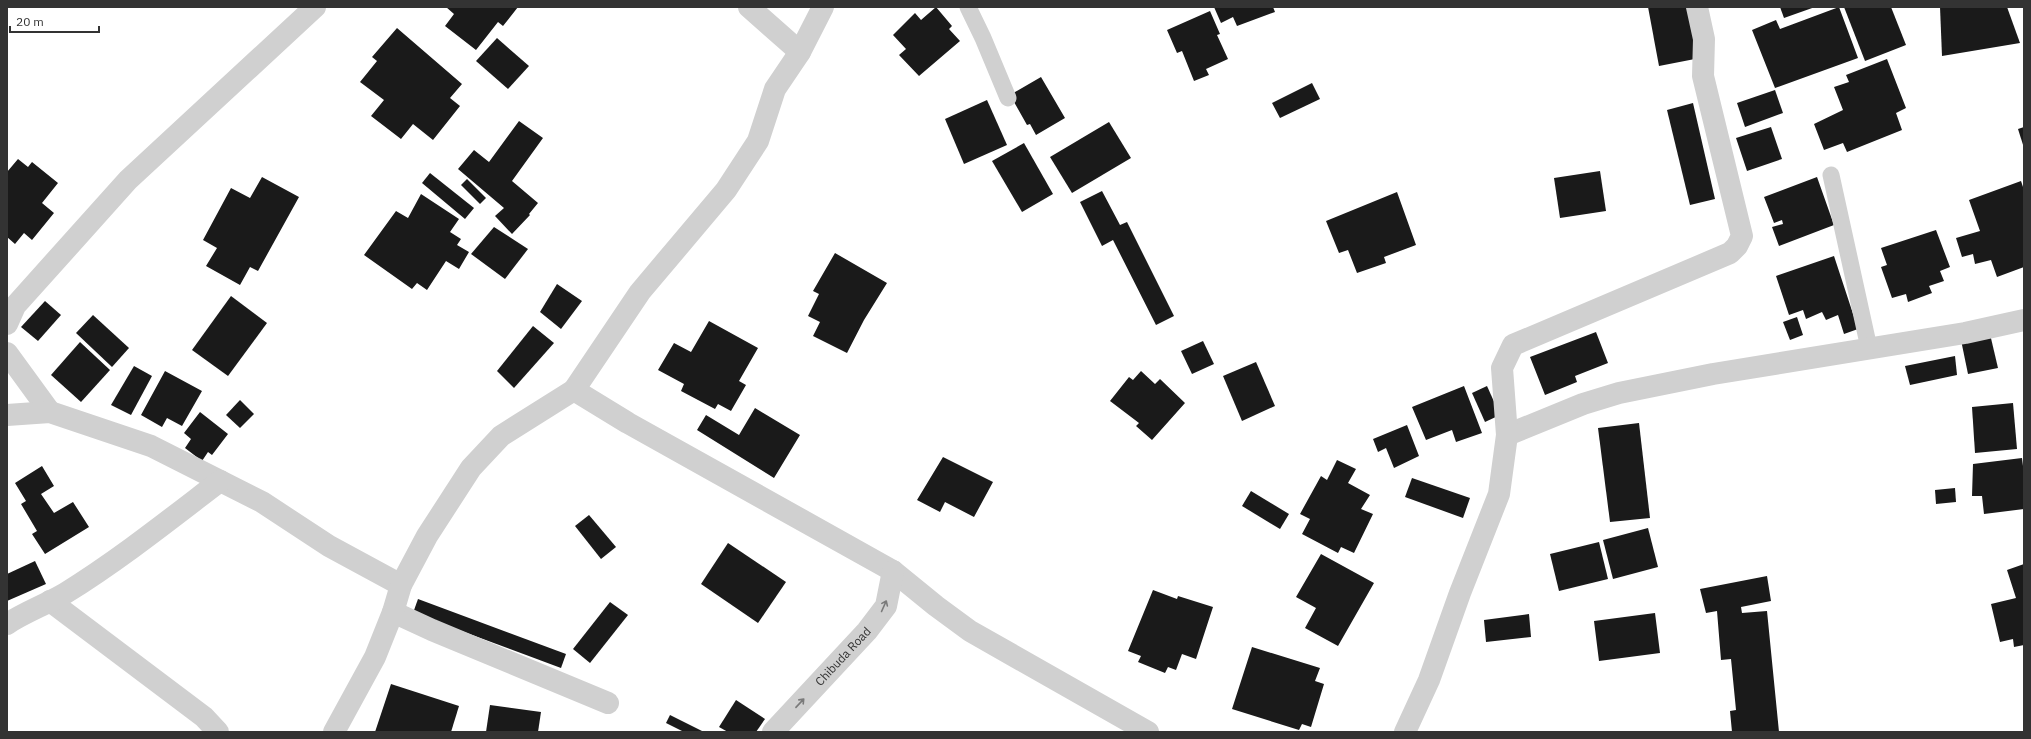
<svg xmlns="http://www.w3.org/2000/svg" width="2031" height="739" font-family="'IBM Plex Sans',sans-serif">
<style>
.building{fill:#1a1a1a}
.lines{fill:none;stroke-linecap:round;stroke-linejoin:round}
.service{stroke:#d0d0d0;stroke-width:17}
.minor{stroke:#d0d0d0;stroke-width:22}
.oneway{stroke:#7a7a7a}
.labels{text-anchor:middle;stroke-width:4;stroke-linejoin:round;paint-order:stroke}
.street-label{font-size:12px;fill:#333;stroke:#fff}
</style>
<rect width="100%" height="100%" fill="#fff"/>
<!-- building -->
<g class="building">
<path d="M446 7H518L503 26 498 22 476 50 445 26 454 14Z"/>
<path d="M936 7 952 26 949 29 960 41 919 76 899 55 906 49 893 35 915 13 921 20Z"/>
<path d="M1214 7H1273L1275 12 1237 26 1233 17 1221 23Z"/>
<path d="M1648 7H1691L1700 58 1659 66Z"/>
<path d="M1780 7H1815L1784 18Z"/>
<path d="M1839 7 1858 58 1775 88 1752 30 1776 20 1780 29Z"/>
<path d="M1844 7H1891L1906 45 1865 61Z"/>
<path d="M1940 7H2007L2020 43 1942 56Z"/>
<path d="M1210 11 1220 34 1217 35 1228 59 1206 69 1209 75 1194 81 1182 51 1177 53 1167 30Z"/>
<path d="M397 28 462 84 450 98 460 106 433 140 413 124 401 139 371 116 384 100 360 82 377 61 372 57Z"/>
<path d="M497 38 529 66 508 89 476 61Z"/>
<path d="M1887 59 1906 108 1896 113 1902 130 1847 152 1843 143 1824 150 1814 124 1843 110 1834 87 1849 82 1846 75Z"/>
<path d="M1041 77 1065 118 1036 135 1030 124 1027 125 1010 95Z"/>
<path d="M1312 83 1320 99 1280 118 1272 103Z"/>
<path d="M1775 90 1783 113 1745 127 1737 103Z"/>
<path d="M987 100 1007 145 964 164 945 119Z"/>
<path d="M1693 103 1715 199 1690 205 1667 110Z"/>
<path d="M519 121 543 138 512 181 538 203 529 214 530 215 512 234 495 216 504 208 458 169 474 150 489 162Z"/>
<path d="M1109 122 1131 158 1072 193 1050 157Z"/>
<path d="M1771 127 1782 159 1747 171 1736 138Z"/>
<path d="M2024 127V148L2018 129Z"/>
<path d="M1024 143 1053 194 1022 212 992 161Z"/>
<path d="M18 159 28 167 32 162 58 183 42 203 54 213 32 240 24 233 15 244 7 237V172Z"/>
<path d="M1600 171 1606 211 1560 218 1554 178Z"/>
<path d="M430 173 474 208 465 219 422 183Z"/>
<path d="M262 177 299 197 258 271 250 267 240 285 206 266 217 248 203 240 231 188 250 198Z"/>
<path d="M1817 177 1834 225 1779 246 1772 227 1783 224 1782 220 1774 223 1764 197Z"/>
<path d="M467 179 486 198 480 204 461 185Z"/>
<path d="M2021 181 2024 190V267L1997 277 1991 260 1975 264 1973 254 1962 257 1956 238 1980 231 1969 200Z"/>
<path d="M1102 191 1120 225 1127 222 1174 316 1156 325 1113 240 1102 246 1080 202Z"/>
<path d="M1397 192 1416 245 1384 257 1386 263 1357 273 1348 250 1339 253 1326 221Z"/>
<path d="M421 194 459 219 450 232 461 239 457 245 469 252 459 269 446 261 427 290 417 283 412 289 364 255 396 211 408 218Z"/>
<path d="M494 227 528 249 505 279 471 254Z"/>
<path d="M1936 230 1950 267 1940 271 1944 281 1929 286 1932 293 1908 302 1906 294 1892 298 1881 267 1887 265 1881 248Z"/>
<path d="M835 253 887 283 864 320 847 353 813 336 820 322 808 316 819 294 813 291Z"/>
<path d="M1834 256 1858 329 1844 334 1838 315 1826 320 1822 312 1806 319 1803 310 1789 315 1776 276Z"/>
<path d="M557 284 582 301 561 329 540 312Z"/>
<path d="M231 296 267 323 228 376 192 350Z"/>
<path d="M45 301 61 315 38 341 21 327Z"/>
<path d="M93 315 129 348 112 367 76 333Z"/>
<path d="M1797 317 1803 335 1790 340 1783 322Z"/>
<path d="M709 321 758 348 739 381 746 385 731 411 718 404 715 409 681 391 684 384 658 370 674 343 691 352Z"/>
<path d="M533 326 554 343 514 388 497 371Z"/>
<path d="M1596 332 1608 363 1575 376 1577 382 1545 395 1530 357Z"/>
<path d="M1990 334 1998 368 1968 374 1961 340Z"/>
<path d="M1203 341 1214 364 1192 374 1181 351Z"/>
<path d="M80 342 110 370 81 402 51 375Z"/>
<path d="M1955 356 1957 375 1910 385 1905 366Z"/>
<path d="M1256 362 1275 406 1242 421 1223 376Z"/>
<path d="M134 366 152 376 131 415 111 405Z"/>
<path d="M165 371 202 391 182 426 167 418 162 427 141 415Z"/>
<path d="M1141 371 1155 384 1160 379 1185 403 1152 440 1136 426 1139 423 1110 401 1129 377 1133 380Z"/>
<path d="M1464 386 1482 433 1456 442 1452 430 1426 440 1412 407Z"/>
<path d="M1487 386 1500 415 1485 422 1472 393Z"/>
<path d="M240 400 254 414 240 428 226 415Z"/>
<path d="M2013 403 2017 449 1975 453 1972 407Z"/>
<path d="M755 408 800 435 774 478 697 430 706 415 739 435Z"/>
<path d="M200 412 228 434 212 455 208 452 202 461 185 448 191 439 184 433Z"/>
<path d="M1639 423 1650 518 1610 522 1598 428Z"/>
<path d="M1407 425 1419 456 1394 468 1386 448 1378 452 1373 439Z"/>
<path d="M943 457 993 482 974 517 945 502 940 512 917 500Z"/>
<path d="M2022 458 2024 474V509L1984 514 1982 496H1972L1973 464Z"/>
<path d="M1337 460 1356 469 1348 483 1370 495 1361 509 1373 514 1354 553 1341 547 1338 553 1302 534 1310 519 1300 514 1321 476 1327 480Z"/>
<path d="M42 466 54 486 41 494 54 513 73 502 89 527 45 554 32 534 37 531 21 504 26 501 15 483Z"/>
<path d="M1412 478 1470 498 1463 518 1405 497Z"/>
<path d="M1955 488 1956 502 1936 504 1935 490Z"/>
<path d="M1251 491 1289 514 1280 529 1242 506Z"/>
<path d="M589 515 616 547 601 559 575 526Z"/>
<path d="M1648 528 1658 567 1613 579 1603 540Z"/>
<path d="M1599 542 1608 579 1559 591 1550 554Z"/>
<path d="M728 543 786 582 758 623 701 584Z"/>
<path d="M1321 554 1374 583 1338 646 1305 628 1316 608 1296 597Z"/>
<path d="M35 561 46 584 7 601V574Z"/>
<path d="M2024 564V645L2014 647 2013 639 2000 642 1991 604 2016 598 2007 570Z"/>
<path d="M1767 576 1771 601 1741 607 1742 613 1767 611 1779 732H1732L1730 711 1736 710 1731 659 1721 660 1717 611 1706 613 1700 589Z"/>
<path d="M1153 590 1177 599 1178 596 1213 607 1196 659 1182 654 1176 670 1168 667 1165 673 1138 662 1141 656 1128 651Z"/>
<path d="M418 599 566 654 561 668 413 613Z"/>
<path d="M610 602 628 615 590 663 573 649Z"/>
<path d="M1655 613 1660 653 1599 661 1594 621Z"/>
<path d="M1529 614 1531 637 1486 642 1484 620Z"/>
<path d="M1252 647 1320 668 1315 681 1324 684 1311 727 1302 724 1299 730 1232 709Z"/>
<path d="M391 684 459 706 451 732H375Z"/>
<path d="M736 700 765 719 756 732H728L719 727Z"/>
<path d="M490 705 541 712 538 732H486Z"/>
<path d="M670 715 704 732H684L666 723Z"/>
</g>
<g class="lines">
<!-- service -->
<g class="service">
<path d="M968 7 983 38 1008 98"/>
<path d="M1831 175 1869 348"/>
</g>
<!-- minor -->
<g class="minor">
<path d="M749 7 800 52"/>
<path d="M7 324 15 306 128 180 315 7"/>
<path d="M7 353 50 412"/>
<path d="M574 390 640 292 726 190 758 141 775 89 800 52 823 7"/>
<path d="M7 415 50 412 151 446 262 502 329 546 401 585"/>
<path d="M1507 435 1583 404 1619 393 1713 374 1965 333 2024 320"/>
<path d="M50 601 204 717 218 732"/>
<path d="M393 612 432 630 608 703"/>
<path d="M7 624C25 612 45 605 64 594 119 560 169 520 220 481"/>
<path d="M334 732 375 657 393 612 401 585 427 536 471 468 501 436 574 390 628 423 893 571 936 606 970 631 1148 732"/>
<path id="s1" d="M773 732 867 631 886 606 893 571"/>
<path d="M1405 732 1429 680 1460 593 1499 494 1507 435 1502 368 1513 345 1730 253 1737 246 1742 236 1703 76 1704 39 1697 7"/>
</g>
</g>
<!-- one-way arrows -->
<defs><path id="oneway-shaft" d="M-6 0H5M1.5-3L5.5 0L1.5 3" fill="none" stroke-width="1.6" stroke-linecap="round" stroke-linejoin="round"/></defs>
<g class="oneway">
<use href="#oneway-shaft" transform="translate(884 606) rotate(-66)"/>
<use href="#oneway-shaft" transform="translate(800 703) rotate(-47)"/>
</g>
<g class="labels">
<!-- street labels -->
<g class="street-label">
<text dy="4" stroke="none"><textPath href="#s1" startOffset="103">Chibuda Road</textPath></text>
</g>
</g>
<!-- border -->
<rect width="2031" height="739" fill="none" stroke="#333333" stroke-width="16"/>
<!-- scale -->
<path d="M10 26v6h89v-6" fill="none" stroke="#333333" stroke-width="2"/>
<text x="16" y="26" font-size="12" fill="#333333" stroke="#ffffff" stroke-width="3" paint-order="stroke">20 m</text>
</svg>
